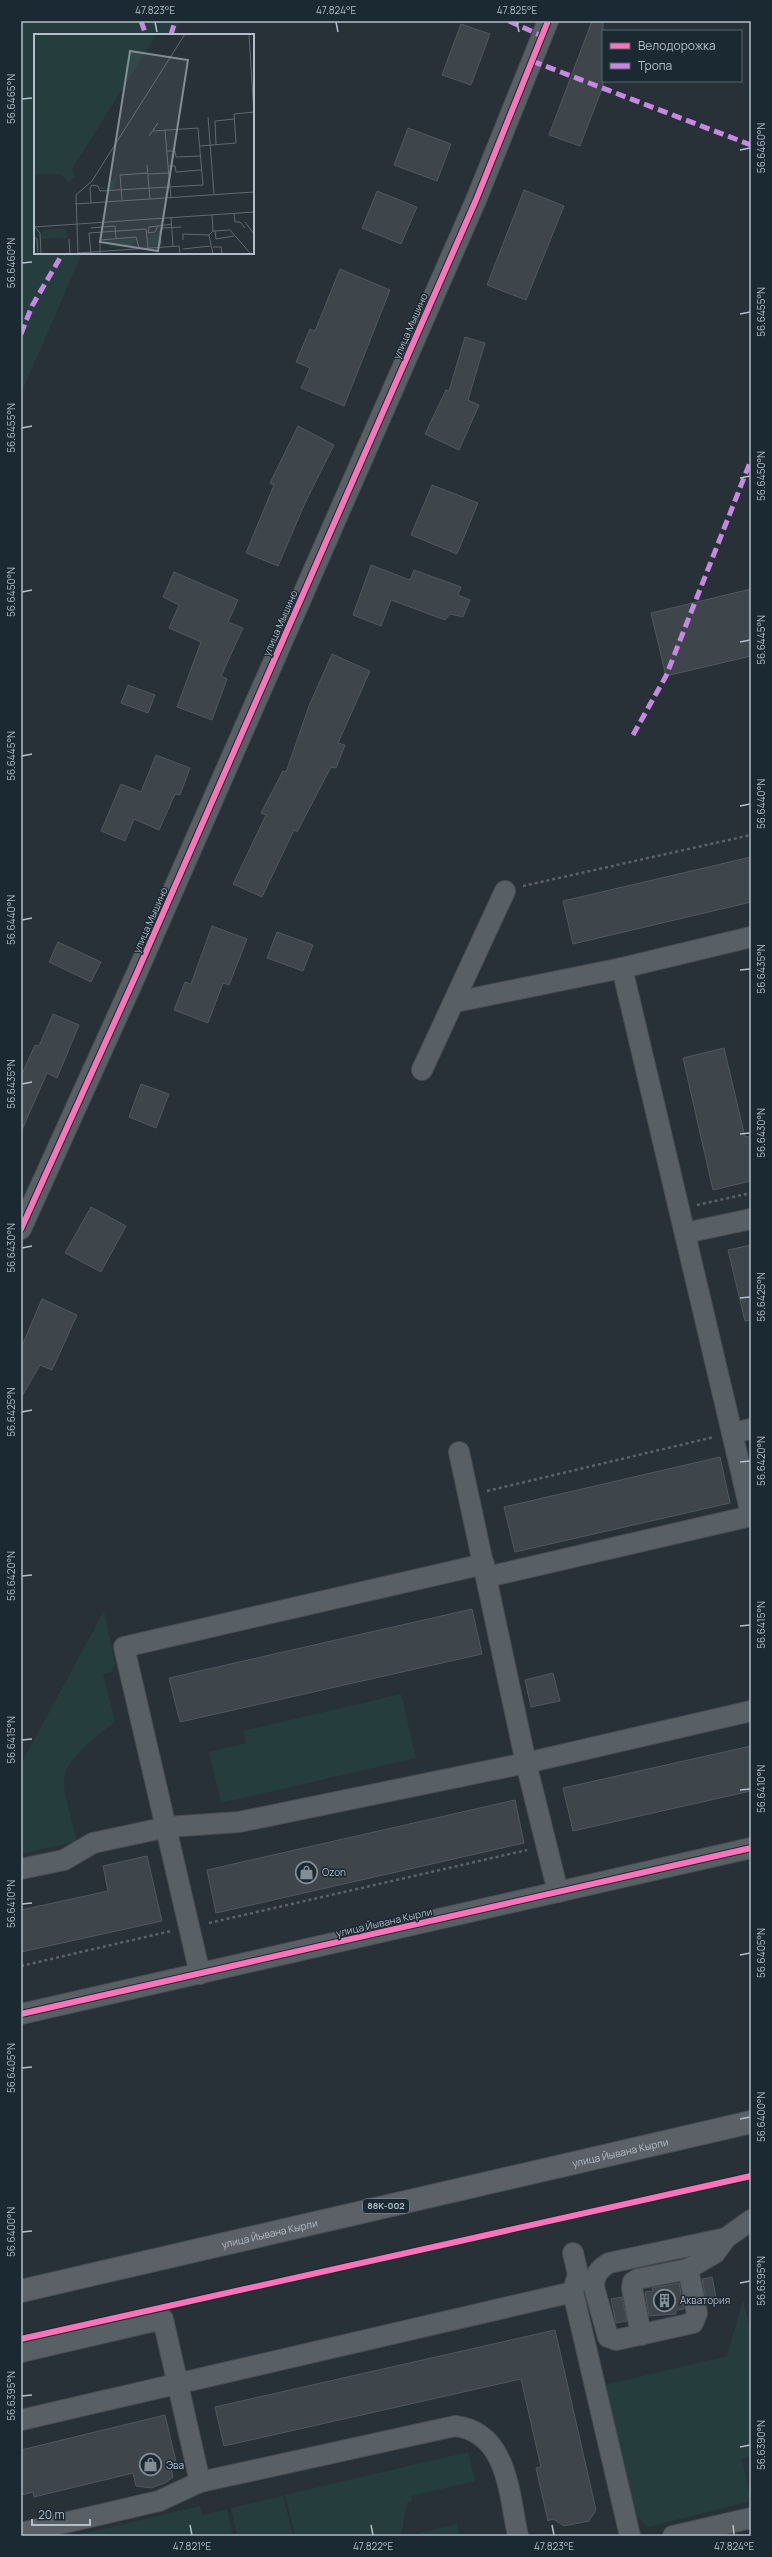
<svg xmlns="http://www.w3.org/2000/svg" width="772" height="2557" font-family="Manrope,sans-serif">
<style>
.green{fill:#253d3d}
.building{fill:#3e454b;stroke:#50585f}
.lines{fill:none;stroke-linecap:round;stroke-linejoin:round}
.minor-casing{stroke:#474d52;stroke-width:22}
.major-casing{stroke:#464e54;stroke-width:24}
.path{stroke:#5c6368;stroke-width:2.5;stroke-dasharray:3 3;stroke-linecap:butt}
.minor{stroke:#596065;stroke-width:20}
.major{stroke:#5b6167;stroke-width:22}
.quiet{stroke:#c787e3;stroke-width:5;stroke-dasharray:10 5;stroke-linecap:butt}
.cycleway-casing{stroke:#1b2933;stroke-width:8}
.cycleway{stroke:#fb73b8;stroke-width:6}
.ticks{fill:none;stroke:#b2bec9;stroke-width:1.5}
.labels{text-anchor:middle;stroke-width:3;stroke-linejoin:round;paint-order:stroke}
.shield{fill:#1b2933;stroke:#85919c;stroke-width:1}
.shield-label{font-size:9px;font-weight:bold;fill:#b2bec9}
.street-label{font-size:10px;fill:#b2bec9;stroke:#1b2933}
.poi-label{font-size:10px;fill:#b2bec9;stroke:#1b2933;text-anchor:start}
.inset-road{fill:none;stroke:#5f6972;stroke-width:1}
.view{fill:#828d96;fill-opacity:0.15;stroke:#828d96;stroke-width:2}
.inset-edge{fill:none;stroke:#b2bec9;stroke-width:2}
.neatline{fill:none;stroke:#b2bec9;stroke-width:1.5}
.ticks-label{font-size:10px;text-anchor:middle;fill:#b2bec9}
</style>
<rect width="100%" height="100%" fill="#283138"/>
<!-- green -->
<g class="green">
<path d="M21 21H181L175 35H35V253H82L21 394Z"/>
<path d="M104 1611 115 1664 111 1672 103 1674 115 1722C100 1732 63 1762 64 1781 64 1800 73 1822 77 1841L21 1854V1764Z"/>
<path d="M401 1694 416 1758 221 1803 209 1752 246 1743 243 1731Z"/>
<path d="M743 2300 751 2332V2457L742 2459 751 2501 648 2527 636 2516 605 2385 727 2356Z"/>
<path d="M468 2452 475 2481 411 2496 412 2501 407 2503 401 2536H295L285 2495Z"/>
<path d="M283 2496 293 2536H237L231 2508Z"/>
<path d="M200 2506 202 2515 227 2509 233 2536H73Z"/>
<path d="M457 2524 460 2536H409Z"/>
</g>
<!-- building -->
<g class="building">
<path d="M592 21H603V86L580 146 549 135Z"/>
<path d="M461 24 490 34 471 85 442 75Z"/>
<path d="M408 128 451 144 437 181 394 165Z"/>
<path d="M524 190 564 206 526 300 487 285Z"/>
<path d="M377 191 417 207 401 244 362 228Z"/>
<path d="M340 269 390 290 344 406 301 388 310 368 296 362 310 329 315 331Z"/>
<path d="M465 337 485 343 468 400 479 405 459 450 425 434 446 390 449 391Z"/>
<path d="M298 426 334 445 305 503 278 566 246 553 274 485 270 483Z"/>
<path d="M432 485 478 503 457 554 411 535Z"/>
<path d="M371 565 410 580 414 570 461 587 458 595 470 600 463 617 450 614 445 620 391 600 381 626 353 615Z"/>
<path d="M174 572 238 600 228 622 243 628 221 676 227 679 212 720 177 707 201 642 169 628 179 605 163 597Z"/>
<path d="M751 589V656L666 676 651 613Z"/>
<path d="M332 654 370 671 338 743 345 745 336 768 331 767 297 832 294 830 262 897 233 884 266 815 261 813 283 771 286 772 309 706Z"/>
<path d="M128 685 155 695 148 713 121 703Z"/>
<path d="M156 755 190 768 180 795 175 794 159 830 134 819 125 841 101 831 121 784 141 792Z"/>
<path d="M751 857V902L573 944 563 901Z"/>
<path d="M212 926 247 939 229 985 223 983 208 1023 174 1010 185 982 191 984Z"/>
<path d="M277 932 313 945 303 971 267 958Z"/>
<path d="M58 942 101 962 91 982 49 962Z"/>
<path d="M53 1014 79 1025 57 1078 47 1073 21 1132V1076L35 1045 39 1046Z"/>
<path d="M724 1048 745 1137 751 1136V1181L713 1190 683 1058Z"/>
<path d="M141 1084 169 1094 156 1128 129 1117Z"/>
<path d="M91 1207 126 1226 101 1272 65 1253Z"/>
<path d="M751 1245V1320L745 1321 728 1250Z"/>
<path d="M42 1299 77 1315 52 1370 40 1365 21 1398V1348Z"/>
<path d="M720 1457 730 1503 515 1552 504 1507Z"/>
<path d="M472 1609 482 1654 180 1722 169 1678Z"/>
<path d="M553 1673 560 1701 531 1707 525 1680Z"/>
<path d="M751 1746V1791L573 1831 563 1788Z"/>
<path d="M515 1800 524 1843 216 1913 207 1870Z"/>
<path d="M147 1856 162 1921 21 1952V1910L108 1891 103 1866Z"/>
<path d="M712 2277 717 2302 707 2304 702 2279Z"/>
<path d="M679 2283 684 2309 676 2310V2314L649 2316 645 2292 653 2291 652 2288Z"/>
<path d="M622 2297 627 2321 616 2323 611 2299Z"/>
<path d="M555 2330 596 2510 589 2521 564 2526 553 2519 548 2521 536 2468 541 2467 521 2379 224 2446 215 2407Z"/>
<path d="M165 2415 177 2466 171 2468 173 2477 165 2483 151 2488 136 2486 133 2473 34 2497 33 2492 21 2495V2450Z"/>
</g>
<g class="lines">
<defs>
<g id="minor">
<path d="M622 968 732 1433"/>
<path d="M460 1001 622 968 751 937"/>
<path d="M422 1070 505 891"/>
<path d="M21 1229 136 975 476 200 548 21"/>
<path d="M685 1233 751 1219"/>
<path d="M751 1429 732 1433 751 1514"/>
<path d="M459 1452 526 1763 558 1892"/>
<path d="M487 1577 751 1516"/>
<path d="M21 1869 64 1860 93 1843 167 1827 239 1822 526 1763 751 1711"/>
<path d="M200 1974 124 1647 484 1564"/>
<path d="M21 2014 751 1848"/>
<path d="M726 2238 715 2253 688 2269 697 2313 693 2323 616 2340 608 2337 594 2287C594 2275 599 2269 609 2263Z"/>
<path d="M726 2238 751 2220"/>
<path d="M573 2253 578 2274 573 2292"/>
<path d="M641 2335 632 2288 633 2282 638 2279 688 2269"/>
<path d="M21 2352 163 2319 200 2482"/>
<path d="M21 2420 573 2292 630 2536"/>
<path d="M21 2533 159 2501 200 2482 455 2426C508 2432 509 2495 518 2536"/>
<path d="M673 2536 751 2518"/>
</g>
<g id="major">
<path id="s1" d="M21 2291 751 2122"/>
</g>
</defs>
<!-- minor casing -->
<use href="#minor" class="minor-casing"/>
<!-- major casing -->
<use href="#major" class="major-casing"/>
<!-- path -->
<g class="path">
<path d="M523 886 751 835"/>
<path d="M697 1205 751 1193"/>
<path d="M487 1491 714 1437"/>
<path d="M209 1923 527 1850"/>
<path d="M21 1966 171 1931"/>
<path d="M176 2305 751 2176"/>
</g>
<!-- minor -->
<use href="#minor" class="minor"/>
<!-- major -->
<use href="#major" class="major"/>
<!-- quiet -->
<g class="quiet">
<path d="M141 21 146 35"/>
<path d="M509 21 542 36"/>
<path d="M171 35 175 21"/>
<path d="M532 61 751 145"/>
<path d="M21 334 32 306 63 253"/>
<path d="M633 735 666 676 751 460"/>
</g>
<defs>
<g id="cycleway">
<path d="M21 1229 136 975 476 200 548 21"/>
<path d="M21 2014 751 1848"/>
<path d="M21 2339 751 2176"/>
</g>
</defs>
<!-- cycleway casing -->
<use href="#cycleway" class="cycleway-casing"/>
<!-- cycleway -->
<use href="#cycleway" class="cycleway"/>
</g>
<!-- ticks -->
<path class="ticks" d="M155 22 157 32M336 22 338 32M517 22 519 32M22 99 32 98M740 150 750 148M22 263 32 262M740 314 750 312M22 428 32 426M740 478 750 476M22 592 32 590M740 642 750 640M22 756 32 754M740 806 750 804M22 920 32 918M740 970 750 969M22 1084 32 1082M740 1134 750 1133M22 1248 32 1246M740 1298 750 1297M22 1412 32 1410M740 1462 750 1461M22 1576 32 1575M740 1626 750 1625M22 1740 32 1739M740 1790 750 1789M22 1904 32 1903M740 1955 750 1953M22 2068 32 2067M740 2119 750 2117M22 2232 32 2231M740 2283 750 2281M22 2396 32 2395M740 2447 750 2445M190 2525 192 2535M371 2525 373 2535M552 2525 554 2535M733 2525 734 2535"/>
<!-- icons -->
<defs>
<symbol id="shop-ring" viewBox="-11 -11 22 22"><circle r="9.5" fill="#1b2933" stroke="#828d96" stroke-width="1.5"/><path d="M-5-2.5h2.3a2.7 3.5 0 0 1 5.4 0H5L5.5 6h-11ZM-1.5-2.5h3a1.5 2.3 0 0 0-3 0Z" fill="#828d96"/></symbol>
<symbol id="building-ring" viewBox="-11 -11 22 22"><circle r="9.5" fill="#1b2933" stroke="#828d96" stroke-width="1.5"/><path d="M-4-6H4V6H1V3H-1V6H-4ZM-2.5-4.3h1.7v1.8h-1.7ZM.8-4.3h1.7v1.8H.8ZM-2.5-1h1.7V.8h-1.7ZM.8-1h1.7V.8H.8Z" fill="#828d96"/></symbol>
</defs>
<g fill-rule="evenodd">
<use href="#shop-ring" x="294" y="1860" width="25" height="25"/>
<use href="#building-ring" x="652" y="2288" width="25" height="25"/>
<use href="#shop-ring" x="138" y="2452" width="25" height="25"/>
</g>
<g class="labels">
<!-- shield labels -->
<rect class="shield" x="363" y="2199" width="46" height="14" rx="3"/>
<g class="shield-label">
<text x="386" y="2209">88К-002</text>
</g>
<!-- street labels -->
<g class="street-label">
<text transform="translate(410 326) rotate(-66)" y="4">улица Мышино</text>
<text transform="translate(280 623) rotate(-66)" y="4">улица Мышино</text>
<text transform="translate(150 920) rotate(-66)" y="4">улица Мышино</text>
<text transform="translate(384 1922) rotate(-13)" y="4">улица Йывана Кырли</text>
<text dy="4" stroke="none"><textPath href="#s1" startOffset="615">улица Йывана Кырли</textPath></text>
<text dy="4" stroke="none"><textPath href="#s1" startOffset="255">улица Йывана Кырли</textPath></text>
</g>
<!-- poi labels -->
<g class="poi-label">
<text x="322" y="1876">Ozon</text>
<text x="680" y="2304">Акватория</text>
<text x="166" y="2469">Эва</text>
</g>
</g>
<!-- overview -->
<g transform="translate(34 34)">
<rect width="220" height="220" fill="#283138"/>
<path d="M0 0H123L38 135 41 143 35 148 26 140 0 141ZM85 138 80 155H66V151L73 154ZM27 194 32 196 34 204 7 205 9 196ZM125 197 126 208 123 209V212L115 213 113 202 123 201ZM102 205 97 211 101 212 75 214V209L71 210V207Z" fill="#253d3d"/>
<path class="inset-road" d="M215 0 220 82M174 83 180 160M131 96 134 132M115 102 124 89M182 111 181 87 200 85M166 112 202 109 200 80 220 78M133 117H141L142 123 166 122M113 131 116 165M114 140 135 139M137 163 134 132H141L142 138 167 136M88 166 86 141 114 139M57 169 56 154 58 151 64 152 66 157 169 151 164 94 119 97M41 170 220 158M200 179 201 188H206L211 194M178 181 179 197M137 183 139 212M211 188 220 200M124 192 121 198 114 199 115 193ZM124 192 138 190M0 193 220 178M1 193 6 199 7 220M57 194 81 192 82 204M181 197 182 205 200 202M175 201 179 220M0 203 3 205 4 220M35 205 36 220M149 206V200L175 201 179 197 196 196 217 220M124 211 127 210 126 197 128 194 147 193M179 213H187L188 220M149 215 176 212M44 219 145 212 146 220M44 220 42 161 58 147 151 0M57 220 55 199 112 195 114 214M66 220V206L102 203 105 214"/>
<path class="view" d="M96 17 154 26 124 217 66 208Z"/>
<rect width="220" height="220" class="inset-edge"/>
</g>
<!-- border -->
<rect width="772" height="2557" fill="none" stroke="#1b2933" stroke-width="44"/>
<!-- legend -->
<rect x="602" y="30" width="140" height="52" fill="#1b2933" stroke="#57656f"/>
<rect x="610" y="43" width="20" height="6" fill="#fb73b8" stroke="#57656f"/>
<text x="638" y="50" font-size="12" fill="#b2bec9">Велодорожка</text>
<rect x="610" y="63" width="20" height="6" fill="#c787e3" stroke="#57656f"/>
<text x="638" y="70" font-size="12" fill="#b2bec9">Тропа</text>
<!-- scale -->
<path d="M32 2519v6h58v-6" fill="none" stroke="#b2bec9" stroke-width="2"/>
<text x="38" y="2519" font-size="12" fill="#b2bec9" stroke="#1b2933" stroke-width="3" paint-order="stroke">20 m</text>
<rect x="22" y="22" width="728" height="2513" class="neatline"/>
<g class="ticks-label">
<text x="155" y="14">47.823°E</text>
<text x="336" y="14">47.824°E</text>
<text x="517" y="14">47.825°E</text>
<text transform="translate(11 99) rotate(-90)" y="4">56.6465°N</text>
<text transform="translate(761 148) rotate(-90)" y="4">56.6460°N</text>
<text transform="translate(11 263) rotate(-90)" y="4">56.6460°N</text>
<text transform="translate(761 312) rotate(-90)" y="4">56.6455°N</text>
<text transform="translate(11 428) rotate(-90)" y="4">56.6455°N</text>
<text transform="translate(761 476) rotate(-90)" y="4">56.6450°N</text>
<text transform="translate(11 592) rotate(-90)" y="4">56.6450°N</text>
<text transform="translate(761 640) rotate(-90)" y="4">56.6445°N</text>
<text transform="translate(11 756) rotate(-90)" y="4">56.6445°N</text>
<text transform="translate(761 804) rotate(-90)" y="4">56.6440°N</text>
<text transform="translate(11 920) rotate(-90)" y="4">56.6440°N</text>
<text transform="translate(761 969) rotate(-90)" y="4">56.6435°N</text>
<text transform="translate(11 1084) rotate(-90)" y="4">56.6435°N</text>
<text transform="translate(761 1133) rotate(-90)" y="4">56.6430°N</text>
<text transform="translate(11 1248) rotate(-90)" y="4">56.6430°N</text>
<text transform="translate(761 1297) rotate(-90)" y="4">56.6425°N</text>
<text transform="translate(11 1412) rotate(-90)" y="4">56.6425°N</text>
<text transform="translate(761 1461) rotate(-90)" y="4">56.6420°N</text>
<text transform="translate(11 1576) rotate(-90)" y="4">56.6420°N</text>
<text transform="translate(761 1625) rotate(-90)" y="4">56.6415°N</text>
<text transform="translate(11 1740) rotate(-90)" y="4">56.6415°N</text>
<text transform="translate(761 1789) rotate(-90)" y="4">56.6410°N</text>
<text transform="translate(11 1904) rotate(-90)" y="4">56.6410°N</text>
<text transform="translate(761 1953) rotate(-90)" y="4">56.6405°N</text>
<text transform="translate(11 2068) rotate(-90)" y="4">56.6405°N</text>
<text transform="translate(761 2117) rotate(-90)" y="4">56.6400°N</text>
<text transform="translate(11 2232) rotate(-90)" y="4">56.6400°N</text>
<text transform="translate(761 2281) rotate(-90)" y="4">56.6395°N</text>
<text transform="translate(11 2396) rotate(-90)" y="4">56.6395°N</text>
<text transform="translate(761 2445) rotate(-90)" y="4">56.6390°N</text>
<text x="192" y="2550">47.821°E</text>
<text x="373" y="2550">47.822°E</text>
<text x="554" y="2550">47.823°E</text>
<text x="734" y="2550">47.824°E</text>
</g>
</svg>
